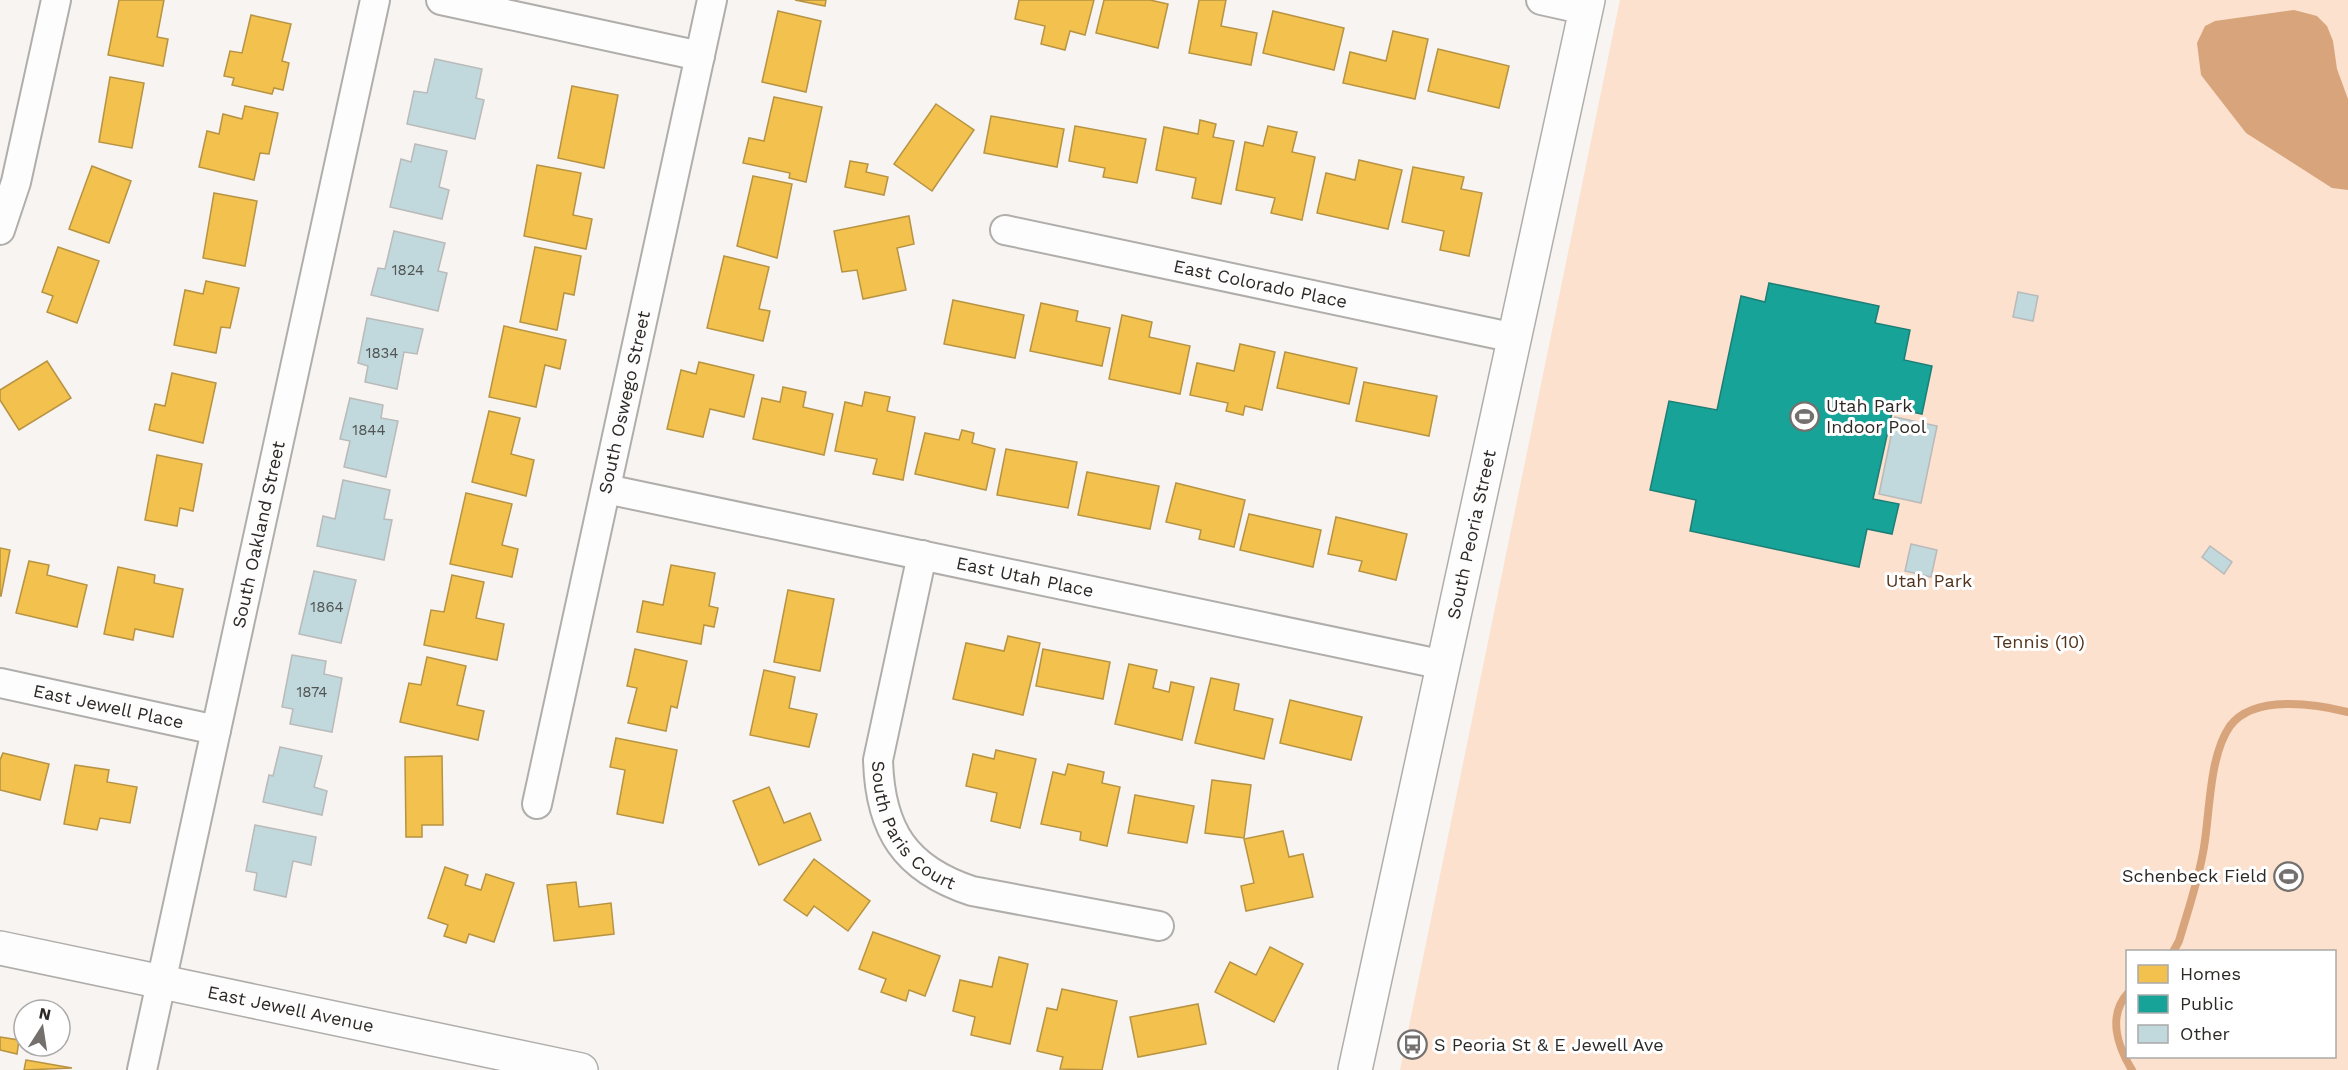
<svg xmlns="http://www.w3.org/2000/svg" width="2348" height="1070" font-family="'Work Sans',sans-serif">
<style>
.green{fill:#fbe1ce;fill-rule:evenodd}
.water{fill:#d8a47b}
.homes{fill:#f2c14e;stroke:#b79342;stroke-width:1.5}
.public{fill:#17a398;stroke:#1d7e76;stroke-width:1.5}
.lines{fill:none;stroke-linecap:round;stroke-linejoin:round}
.stream{stroke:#d8a47b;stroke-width:8}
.building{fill:#c1d8dc;stroke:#b9bab9;stroke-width:1.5}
.street-casing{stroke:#b0aeab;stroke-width:32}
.secondary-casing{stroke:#b0aeab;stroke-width:36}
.street{stroke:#fefdfd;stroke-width:28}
.secondary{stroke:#fefdfd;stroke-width:33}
.labels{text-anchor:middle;stroke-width:6;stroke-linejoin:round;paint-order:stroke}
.number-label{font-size:15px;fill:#515554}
.street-label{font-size:18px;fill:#2c2927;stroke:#fff}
.poi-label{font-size:18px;fill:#2c2927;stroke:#fff;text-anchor:start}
.park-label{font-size:18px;fill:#52321a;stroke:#fff}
</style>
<rect width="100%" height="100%" fill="#f7f4f1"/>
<!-- green -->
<path class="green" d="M1620 0H2348V1070H1400ZM2128 952H2334V1056H2128Z"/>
<!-- water -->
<path class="water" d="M2294 10 2317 16 2327 26 2333 41 2337 69 2348 99V190L2332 188 2246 133 2201 75 2197 43 2205 26 2215 21Z"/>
<!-- homes -->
<g class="homes">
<path d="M119 0H164L157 37 168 39 163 66 108 55Z"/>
<path d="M795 0H826L825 6Z"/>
<path d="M1019 0H1094L1085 35 1070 31 1065 50 1041 44 1045 26 1015 19Z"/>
<path d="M1104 0H1150L1168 4 1158 48 1096 33Z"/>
<path d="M1199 0H1226L1221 26 1257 33 1251 65 1189 53Z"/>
<path d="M778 11 821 21 806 92 762 82Z"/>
<path d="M1273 11 1344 28 1334 70 1263 53Z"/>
<path d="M251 15 291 24 282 61 289 63 283 90 274 88 272 94 232 85 234 78 224 76 230 51 242 53Z"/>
<path d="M1393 31 1428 39 1415 99 1343 83 1350 52 1386 61Z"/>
<path d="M1438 49 1509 66 1499 108 1428 91Z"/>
<path d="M110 77 144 83 132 148 99 142Z"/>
<path d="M572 86 618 95 604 168 558 158Z"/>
<path d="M774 97 822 107 806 182 789 178 790 173 743 163 749 138 764 141Z"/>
<path d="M936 104 974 130 932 191 894 164Z"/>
<path d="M245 106 278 113 269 154 260 153 254 180 199 167 207 131 219 134 223 114 242 119Z"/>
<path d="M991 116 1064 129 1057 167 984 153Z"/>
<path d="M1200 120 1216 124 1213 137 1234 141 1221 204 1192 198 1196 178 1156 170 1164 127 1198 134Z"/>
<path d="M1075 126 1146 139 1137 183 1103 177 1105 168 1069 161Z"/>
<path d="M1268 126 1297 132 1292 152 1315 157 1302 220 1271 213 1275 198 1236 190 1245 142 1263 146Z"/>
<path d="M1359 160 1402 170 1388 229 1317 213 1326 173 1355 180Z"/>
<path d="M850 161 868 164 866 172 888 177 884 195 845 187Z"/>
<path d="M537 165 581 173 573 215 592 219 586 249 524 236Z"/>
<path d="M92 166 131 181 109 243 69 229Z"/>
<path d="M1413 167 1464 177 1461 189 1482 193 1469 256 1440 250 1444 231 1402 222Z"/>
<path d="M753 176 792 184 777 258 737 246Z"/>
<path d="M214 193 257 201 245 266 203 258Z"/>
<path d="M909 216 914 244 897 248 906 290 863 299 857 270 842 272 834 231Z"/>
<path d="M58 247 99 261 77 323 47 312 53 296 42 292Z"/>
<path d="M535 247 581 256 574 295 564 293 557 330 520 322Z"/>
<path d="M724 256 769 267 759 309 770 311 763 341 707 328Z"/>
<path d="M206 281 239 288 230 328 221 327 216 353 174 345 185 290 203 294Z"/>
<path d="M953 300 1024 315 1015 358 944 344Z"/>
<path d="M1041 303 1078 311 1076 321 1110 328 1102 366 1030 351Z"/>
<path d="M1122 315 1152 322 1149 337 1190 346 1180 394 1109 379Z"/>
<path d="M504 326 566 340 560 369 545 365 536 407 489 397Z"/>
<path d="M1240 344 1275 352 1262 410 1245 406 1243 415 1226 411 1228 403 1190 395 1197 363 1234 371Z"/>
<path d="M1285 352 1357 368 1349 404 1277 388Z"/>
<path d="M47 361 71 398 19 430 0 400V390Z"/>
<path d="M699 362 754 375 744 417 710 409 703 437 667 429 681 370 696 374Z"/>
<path d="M172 373 216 383 203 443 149 430 155 404 165 406Z"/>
<path d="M1364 382 1437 396 1429 436 1356 421Z"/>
<path d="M783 387 806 392 803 407 833 414 824 455 753 439 762 398 780 402Z"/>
<path d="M865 392 890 397 887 411 915 417 903 480 873 474 877 459 835 451 845 402 862 406Z"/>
<path d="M489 411 520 418 511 454 534 460 526 496 472 482Z"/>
<path d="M962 430 974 433 972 443 995 449 986 490 915 474 925 433 959 440Z"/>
<path d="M1006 449 1077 462 1068 508 997 495Z"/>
<path d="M157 455 202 464 193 511 180 508 177 526 145 520Z"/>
<path d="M1087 472 1159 486 1150 529 1078 515Z"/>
<path d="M1176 483 1245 500 1234 547 1199 539 1201 530 1166 522Z"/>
<path d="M466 493 512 504 502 545 518 549 512 577 450 564Z"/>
<path d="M1249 514 1321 530 1313 567 1240 550Z"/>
<path d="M1336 517 1407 534 1396 580 1359 571 1362 561 1328 554Z"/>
<path d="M0 548 10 550 1 596H0Z"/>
<path d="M29 561 49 565 47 575 87 585 77 627 16 613Z"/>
<path d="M671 565 715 573 709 606 718 608 714 627 704 625 701 644 637 632 643 601 663 605Z"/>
<path d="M118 567 155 575 154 583 183 589 173 637 135 629 133 640 104 634Z"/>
<path d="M452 575 484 582 476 618 504 624 497 660 424 645 431 610 444 612Z"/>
<path d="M788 590 834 599 820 671 774 662Z"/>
<path d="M1008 636 1040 643 1023 715 953 699 966 643 1004 651Z"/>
<path d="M635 649 687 661 677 708 671 706 666 731 628 723 637 688 627 686Z"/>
<path d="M1043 649 1110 662 1103 699 1036 686Z"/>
<path d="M427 657 466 666 457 705 484 711 478 740 400 722 409 683 421 685Z"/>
<path d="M1129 664 1157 670 1153 688 1169 692 1171 682 1194 687 1182 740 1115 724Z"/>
<path d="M764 670 795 677 789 708 817 714 809 747 750 735Z"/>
<path d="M1211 678 1239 684 1234 710 1273 719 1264 759 1195 743Z"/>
<path d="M1290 700 1362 717 1351 760 1280 743Z"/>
<path d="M616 738 677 750 663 823 617 814 625 770 610 767Z"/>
<path d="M996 750 1036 759 1020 828 991 821 997 793 966 786 973 754 994 759Z"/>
<path d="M3 753 49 764 40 800 0 790V760Z"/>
<path d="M442 756 443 825H422V837H406L405 757Z"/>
<path d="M1068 764 1104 772 1102 783 1120 787 1107 846 1080 840 1081 832 1041 824 1053 772 1065 775Z"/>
<path d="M75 765 109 770 107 782 137 787 130 823 100 818 97 830 64 824Z"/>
<path d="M1212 780 1251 785 1244 838 1205 833Z"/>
<path d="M769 787 784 823 810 813 821 840 759 865 733 801Z"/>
<path d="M1135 795 1194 806 1187 843 1128 833Z"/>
<path d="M1283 831 1289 857 1303 854 1313 897 1246 911 1241 886 1254 883 1244 839Z"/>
<path d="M814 859 870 901 848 931 814 906 807 916 784 900Z"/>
<path d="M445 867 468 875 465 885 481 890 486 874 514 883 494 942 469 934 466 943 444 936 448 925 428 918Z"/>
<path d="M576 882 579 907 611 903 614 934 554 941 547 885Z"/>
<path d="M873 932 940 956 925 996 909 990 906 1001 881 992 886 979 859 969Z"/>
<path d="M1270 947 1303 964 1274 1022 1215 992 1230 962 1256 975Z"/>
<path d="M999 957 1028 964 1010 1044 971 1035 975 1017 953 1011 960 980 992 987Z"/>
<path d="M1062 989 1117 1001 1102 1070 1060 1069 1063 1057 1037 1051 1047 1008 1057 1010Z"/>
<path d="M1198 1004 1206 1044 1138 1057 1130 1017Z"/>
<path d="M0 1037 19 1040 17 1054 0 1050Z"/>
<path d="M26 1060 72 1068 24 1070Z"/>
</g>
<!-- public -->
<path class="public" d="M1769 283 1879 306 1875 323 1910 330 1904 360 1932 366 1922 414 1893 408 1873 499 1899 504 1892 534 1867 529 1859 567 1690 531 1696 500 1650 490 1669 401 1717 410 1741 296 1765 302Z"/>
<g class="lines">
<!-- stream -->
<g class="stream">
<path d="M2173 952 2179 941C2188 910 2199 879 2204 847 2210 812 2209 756 2230 726 2254 694 2316 704 2348 712"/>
<path d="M2128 993C2107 1016 2118 1047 2132 1070"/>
</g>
</g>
<!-- building -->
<g class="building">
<path d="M435 59 482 69 476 98 484 100 475 139 407 124 414 91 427 93Z"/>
<path d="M415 144 447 151 439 187 449 190 442 219 390 207 401 159 411 162Z"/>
<path d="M394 231 445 243 438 271 447 273 438 311 371 295 378 268 385 269Z"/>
<path d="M2018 292 2038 296 2033 321 2013 317Z"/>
<path d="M367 318 423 329 417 354 404 352 397 389 365 382 368 366 358 363Z"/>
<path d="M350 398 383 405 381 418 398 421 386 477 344 467 350 441 340 439Z"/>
<path d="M1895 417 1937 426 1921 503 1879 494Z"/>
<path d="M343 480 390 490 384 519 392 520 384 560 317 546 323 516 335 519Z"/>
<path d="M1911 544 1937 550 1931 577 1905 571Z"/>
<path d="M2210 546 2232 562 2224 574 2202 557Z"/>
<path d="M314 571 356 580 341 643 299 634Z"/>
<path d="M292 655 326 661 324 674 342 678 332 732 290 724 293 709 282 707Z"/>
<path d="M280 747 322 756 314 787 327 791 322 815 263 802 269 775 273 776Z"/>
<path d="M255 825 316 837 311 865 293 861 286 897 254 890 257 873 246 871Z"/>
</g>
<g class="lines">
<defs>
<g id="street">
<path d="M441 0 700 56"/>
<path d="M1541 0 1586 10"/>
<path d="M0 230 16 182 56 0"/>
<path id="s1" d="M1005 230 1515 338"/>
<path id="s2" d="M606 489 1444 665"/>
<path id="s3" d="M922 555 878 760C880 830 905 869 972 891L1159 926"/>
<path id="s4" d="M0 683 216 730"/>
<path id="s5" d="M537 804 712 0"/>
<path id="s6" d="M142 1070 375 0"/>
</g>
<g id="secondary">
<path id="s7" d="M0 948 581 1070"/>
<path id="s8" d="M1355 1070 1588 0"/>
</g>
</defs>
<!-- street casing -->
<use href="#street" class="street-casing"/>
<!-- secondary casing -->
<use href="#secondary" class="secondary-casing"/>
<!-- street -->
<use href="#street" class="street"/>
<!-- secondary -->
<use href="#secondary" class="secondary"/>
</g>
<!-- icons -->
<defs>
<symbol id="stadium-ring" viewBox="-11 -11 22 22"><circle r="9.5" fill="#fff" stroke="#73706e" stroke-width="1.5"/><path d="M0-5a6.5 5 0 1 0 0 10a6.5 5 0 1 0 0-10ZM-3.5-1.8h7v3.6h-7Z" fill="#73706e"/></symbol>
<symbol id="bus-ring" viewBox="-11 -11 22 22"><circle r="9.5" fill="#fff" stroke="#73706e" stroke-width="1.5"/><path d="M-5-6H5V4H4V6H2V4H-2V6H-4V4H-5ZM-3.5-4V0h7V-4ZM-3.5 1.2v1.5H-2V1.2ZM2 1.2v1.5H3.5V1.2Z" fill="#73706e"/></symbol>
</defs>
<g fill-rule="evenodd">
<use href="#stadium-ring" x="1788" y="400" width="33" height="33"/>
<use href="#stadium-ring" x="2272" y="860" width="33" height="33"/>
<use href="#bus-ring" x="1396" y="1028" width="33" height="33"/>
</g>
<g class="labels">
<!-- number labels -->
<g class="number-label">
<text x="408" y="275">1824</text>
<text x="382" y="358">1834</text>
<text x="369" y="435">1844</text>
<text x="327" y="612">1864</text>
<text x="312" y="697">1874</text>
</g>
<!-- street labels -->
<g class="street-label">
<text dy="6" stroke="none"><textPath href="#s1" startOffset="261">East Colorado Place</textPath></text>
<text dy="6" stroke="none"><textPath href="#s5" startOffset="411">South Oswego Street</textPath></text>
<text dy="6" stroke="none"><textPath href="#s6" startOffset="548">South Oakland Street</textPath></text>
<text dy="6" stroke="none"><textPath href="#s8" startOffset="548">South Peoria Street</textPath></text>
<text dy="6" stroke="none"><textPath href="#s2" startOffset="428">East Utah Place</textPath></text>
<text dy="6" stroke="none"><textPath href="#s4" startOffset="111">East Jewell Place</textPath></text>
<text dy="6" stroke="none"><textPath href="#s3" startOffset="288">South Paris Court</textPath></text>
<text dy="6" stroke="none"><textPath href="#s7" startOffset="297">East Jewell Avenue</textPath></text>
</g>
<!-- poi labels -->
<g class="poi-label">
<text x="1826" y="412">Utah Park<tspan x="1826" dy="21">Indoor Pool</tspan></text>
<text x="2267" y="882" text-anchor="end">Schenbeck Field</text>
<text x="1434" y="1051">S Peoria St &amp; E Jewell Ave</text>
</g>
<!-- park labels -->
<g class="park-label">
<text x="1929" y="587">Utah Park</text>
<text x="2039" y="648">Tennis (10)</text>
</g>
</g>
<!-- legend -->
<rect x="2126" y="950" width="210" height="108" fill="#ffffff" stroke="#aba9a9" stroke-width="1.5"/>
<rect x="2138" y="965" width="30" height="18" fill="#f2c14e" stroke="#aba9a9" stroke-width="1.5"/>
<text x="2180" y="980" font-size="18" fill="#2c2927">Homes</text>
<rect x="2138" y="995" width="30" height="18" fill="#17a398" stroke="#aba9a9" stroke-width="1.5"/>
<text x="2180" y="1010" font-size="18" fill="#2c2927">Public</text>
<rect x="2138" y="1025" width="30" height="18" fill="#c1d8dc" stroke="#aba9a9" stroke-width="1.5"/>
<text x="2180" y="1040" font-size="18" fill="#2c2927">Other</text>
<!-- north arrow -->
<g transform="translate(42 1028) rotate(12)"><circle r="28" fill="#ffffff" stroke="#aba9a9" stroke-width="1.5"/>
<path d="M0-4.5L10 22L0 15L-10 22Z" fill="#73706e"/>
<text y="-9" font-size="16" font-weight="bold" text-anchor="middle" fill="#2c2927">N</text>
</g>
</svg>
